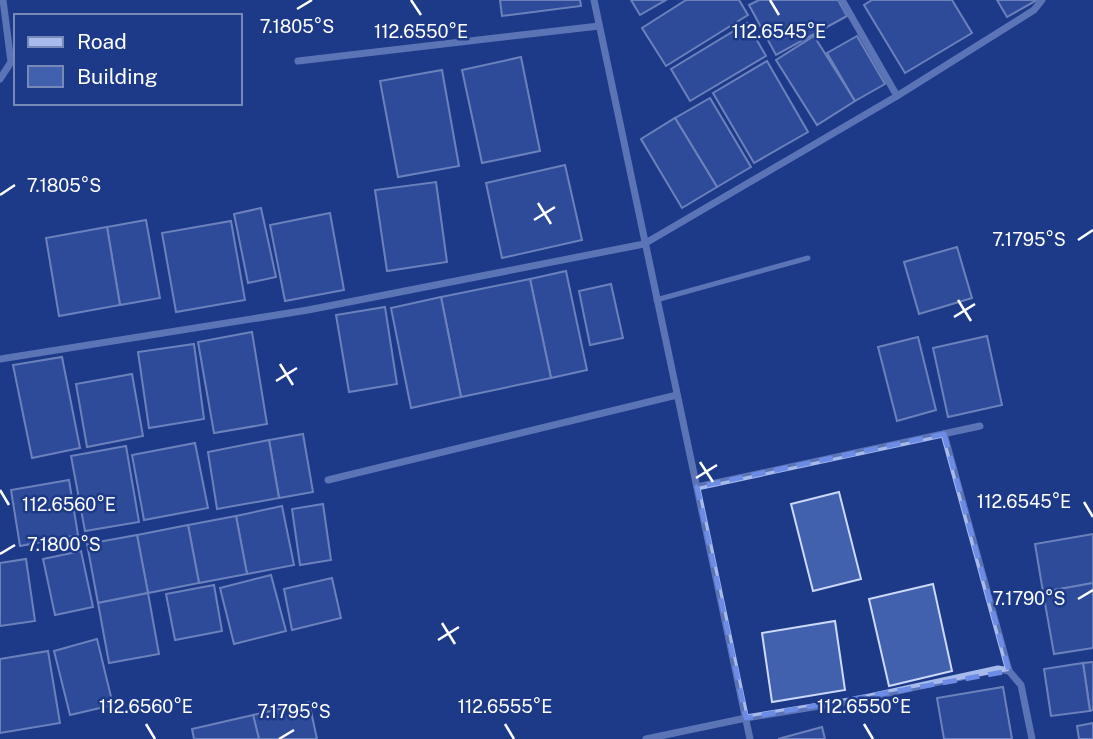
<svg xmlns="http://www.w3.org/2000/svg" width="1093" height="739" font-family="'Public Sans',sans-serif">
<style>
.building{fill:#4161ae;stroke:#cbd8f8;stroke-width:2}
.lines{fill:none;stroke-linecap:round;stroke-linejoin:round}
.service{stroke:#a6baeb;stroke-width:5}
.minor{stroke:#a6baeb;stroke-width:7}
.marked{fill:none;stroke:#6c8ce6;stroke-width:5;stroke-dasharray:14 9;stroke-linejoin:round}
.ticks{fill:none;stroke:#fff;stroke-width:2.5}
.ticks-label{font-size:18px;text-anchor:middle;fill:#fff;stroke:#1d3a88;stroke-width:5;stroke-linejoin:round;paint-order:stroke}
</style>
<rect width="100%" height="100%" fill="#1d3a88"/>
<!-- building -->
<g class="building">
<path d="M500 0H580L581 6 502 16Z"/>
<path d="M631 0H666L640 15Z"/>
<path d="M686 0H739L748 15 666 66 642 28Z"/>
<path d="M759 0H838L847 16 776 55 749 5Z"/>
<path d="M872 0H952L972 33 905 73 864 5Z"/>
<path d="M997 0H1037L1007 17Z"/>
<path d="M747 23 766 56 690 101 671 69Z"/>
<path d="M814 36 855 101 817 125 776 60Z"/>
<path d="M857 36 885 84 855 101 827 53Z"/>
<path d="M521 57 540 151 482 163 462 70Z"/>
<path d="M767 61 808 132 754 163 713 93Z"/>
<path d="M442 70 459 166 398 177 380 81Z"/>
<path d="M710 98 751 167 717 187 675 118Z"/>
<path d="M675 118 717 187 682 208 641 139Z"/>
<path d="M565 165 582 240 502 258 486 183Z"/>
<path d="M436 182 447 262 387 271 375 190Z"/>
<path d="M261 208 276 277 248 283 234 214Z"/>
<path d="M330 213 344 290 285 301 270 225Z"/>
<path d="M146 220 160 298 120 305 107 227Z"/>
<path d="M231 221 245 300 176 312 162 233Z"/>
<path d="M107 227 120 305 59 316 46 238Z"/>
<path d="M957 247 972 298 919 314 904 262Z"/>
<path d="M566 271 587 370 551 378 530 279Z"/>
<path d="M530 279 551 378 461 397 441 297Z"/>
<path d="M611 284 623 338 590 345 579 291Z"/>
<path d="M441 297 461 397 411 408 391 308Z"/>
<path d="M385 307 397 384 349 392 336 315Z"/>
<path d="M252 332 267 424 214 433 198 342Z"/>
<path d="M987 336 1002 405 948 417 933 348Z"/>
<path d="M918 337 936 410 897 421 878 347Z"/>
<path d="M194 344 204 419 149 428 138 352Z"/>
<path d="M62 357 80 448 32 458 13 365Z"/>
<path d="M132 374 143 436 87 447 76 384Z"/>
<path d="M303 434 313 492 279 498 269 440Z"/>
<path d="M269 440 279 498 217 509 208 452Z"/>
<path d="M195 443 208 508 144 520 132 455Z"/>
<path d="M126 446 139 522 85 531 71 456Z"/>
<path d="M69 480 78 535 20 546 11 490Z"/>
<path d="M839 492 861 579 813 591 791 504Z"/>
<path d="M323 504 331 560 300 565 292 509Z"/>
<path d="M282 506 294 565 247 574 236 516Z"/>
<path d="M236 516 247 574 199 583 188 525Z"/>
<path d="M188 525 199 583 148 593 137 535Z"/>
<path d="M1093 534V583L1043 592 1035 544Z"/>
<path d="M137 535 148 593 98 603 87 544Z"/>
<path d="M81 551 93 607 55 615 43 559Z"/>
<path d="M26 559 35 621 0 626V563Z"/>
<path d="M271 575 286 631 234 644 220 588Z"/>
<path d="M332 578 341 618 292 630 284 589Z"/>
<path d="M1093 583V648L1054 654 1043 592Z"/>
<path d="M933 584 952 671 889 686 869 599Z"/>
<path d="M214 585 222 631 175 640 166 594Z"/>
<path d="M148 593 159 654 109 663 98 603Z"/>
<path d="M835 621 845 690 772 702 762 633Z"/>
<path d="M97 639 113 705 70 715 54 651Z"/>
<path d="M48 651 60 723 0 733V659Z"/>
<path d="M1093 662V710L1090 711 1083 663Z"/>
<path d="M1083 663 1090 711 1051 716 1044 669Z"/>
<path d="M1003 687 1012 739H944L937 698Z"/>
<path d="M309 702 317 739H259L253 715Z"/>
<path d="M253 715 259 739H194L192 729Z"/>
<path d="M1093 723V739H1079L1077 726Z"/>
<path d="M822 727 825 739H778Z"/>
</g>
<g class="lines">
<!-- service -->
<path class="service" d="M656 300 808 258"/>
<!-- minor -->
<g class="minor">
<path d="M594 0 750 739"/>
<path d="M298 61 599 26"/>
<path d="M0 79 11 62 3 0"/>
<path d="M897 96 1034 10 1042 0"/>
<path d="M0 359 308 310 644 244 897 96 842 0"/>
<path d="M944 434 1009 671"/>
<path d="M328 480 677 395"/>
<path d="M697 487 980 426"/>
<path d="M646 739 746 718 856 700 998 669 1009 671 1021 685 1032 739"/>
</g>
</g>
<!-- marked area -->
<path d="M0 0H1093V739H0ZM944 434 1009 671 746 718 697 487Z" fill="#1d3a88" fill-opacity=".55" fill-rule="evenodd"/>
<path class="marked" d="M944 434 1009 671 746 718 697 487Z"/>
<!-- ticks -->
<path class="ticks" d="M411 0 421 15M770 0 779 15M297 9 312 0M0 195 15 185M538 203 551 224M534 220 555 207M1078 240 1093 230M958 300 971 321M954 317 975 304M280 364 293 385M276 381 297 368M700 462 713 482M696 478 717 465M0 490 9 505M1084 502 1093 517M0 554 15 545M1078 599 1093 590M442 623 455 644M438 640 459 627M146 724 155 739M505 724 514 739M864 724 873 739M279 739 294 730"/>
<g class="ticks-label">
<text x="297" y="33">7.1805°S</text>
<text x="421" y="38">112.6550°E</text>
<text x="779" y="38">112.6545°E</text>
<text x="64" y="192">7.1805°S</text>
<text x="1029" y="246">7.1795°S</text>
<text x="1024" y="508">112.6545°E</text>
<text x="69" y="511">112.6560°E</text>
<text x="64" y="551">7.1800°S</text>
<text x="1029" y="605">7.1790°S</text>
<text x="146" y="713">112.6560°E</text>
<text x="505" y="713">112.6555°E</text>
<text x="864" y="713">112.6550°E</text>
<text x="294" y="718">7.1795°S</text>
</g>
<!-- legend -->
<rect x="14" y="14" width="228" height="91" fill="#1d3a88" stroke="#7789b8" stroke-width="2"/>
<rect x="28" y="37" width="35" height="10" fill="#a6baeb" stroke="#7789b8" stroke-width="2"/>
<text x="77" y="49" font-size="21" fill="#ffffff">Road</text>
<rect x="28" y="66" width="35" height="21" fill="#4161ae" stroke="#7789b8" stroke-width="2"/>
<text x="77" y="84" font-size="21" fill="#ffffff">Building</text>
</svg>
